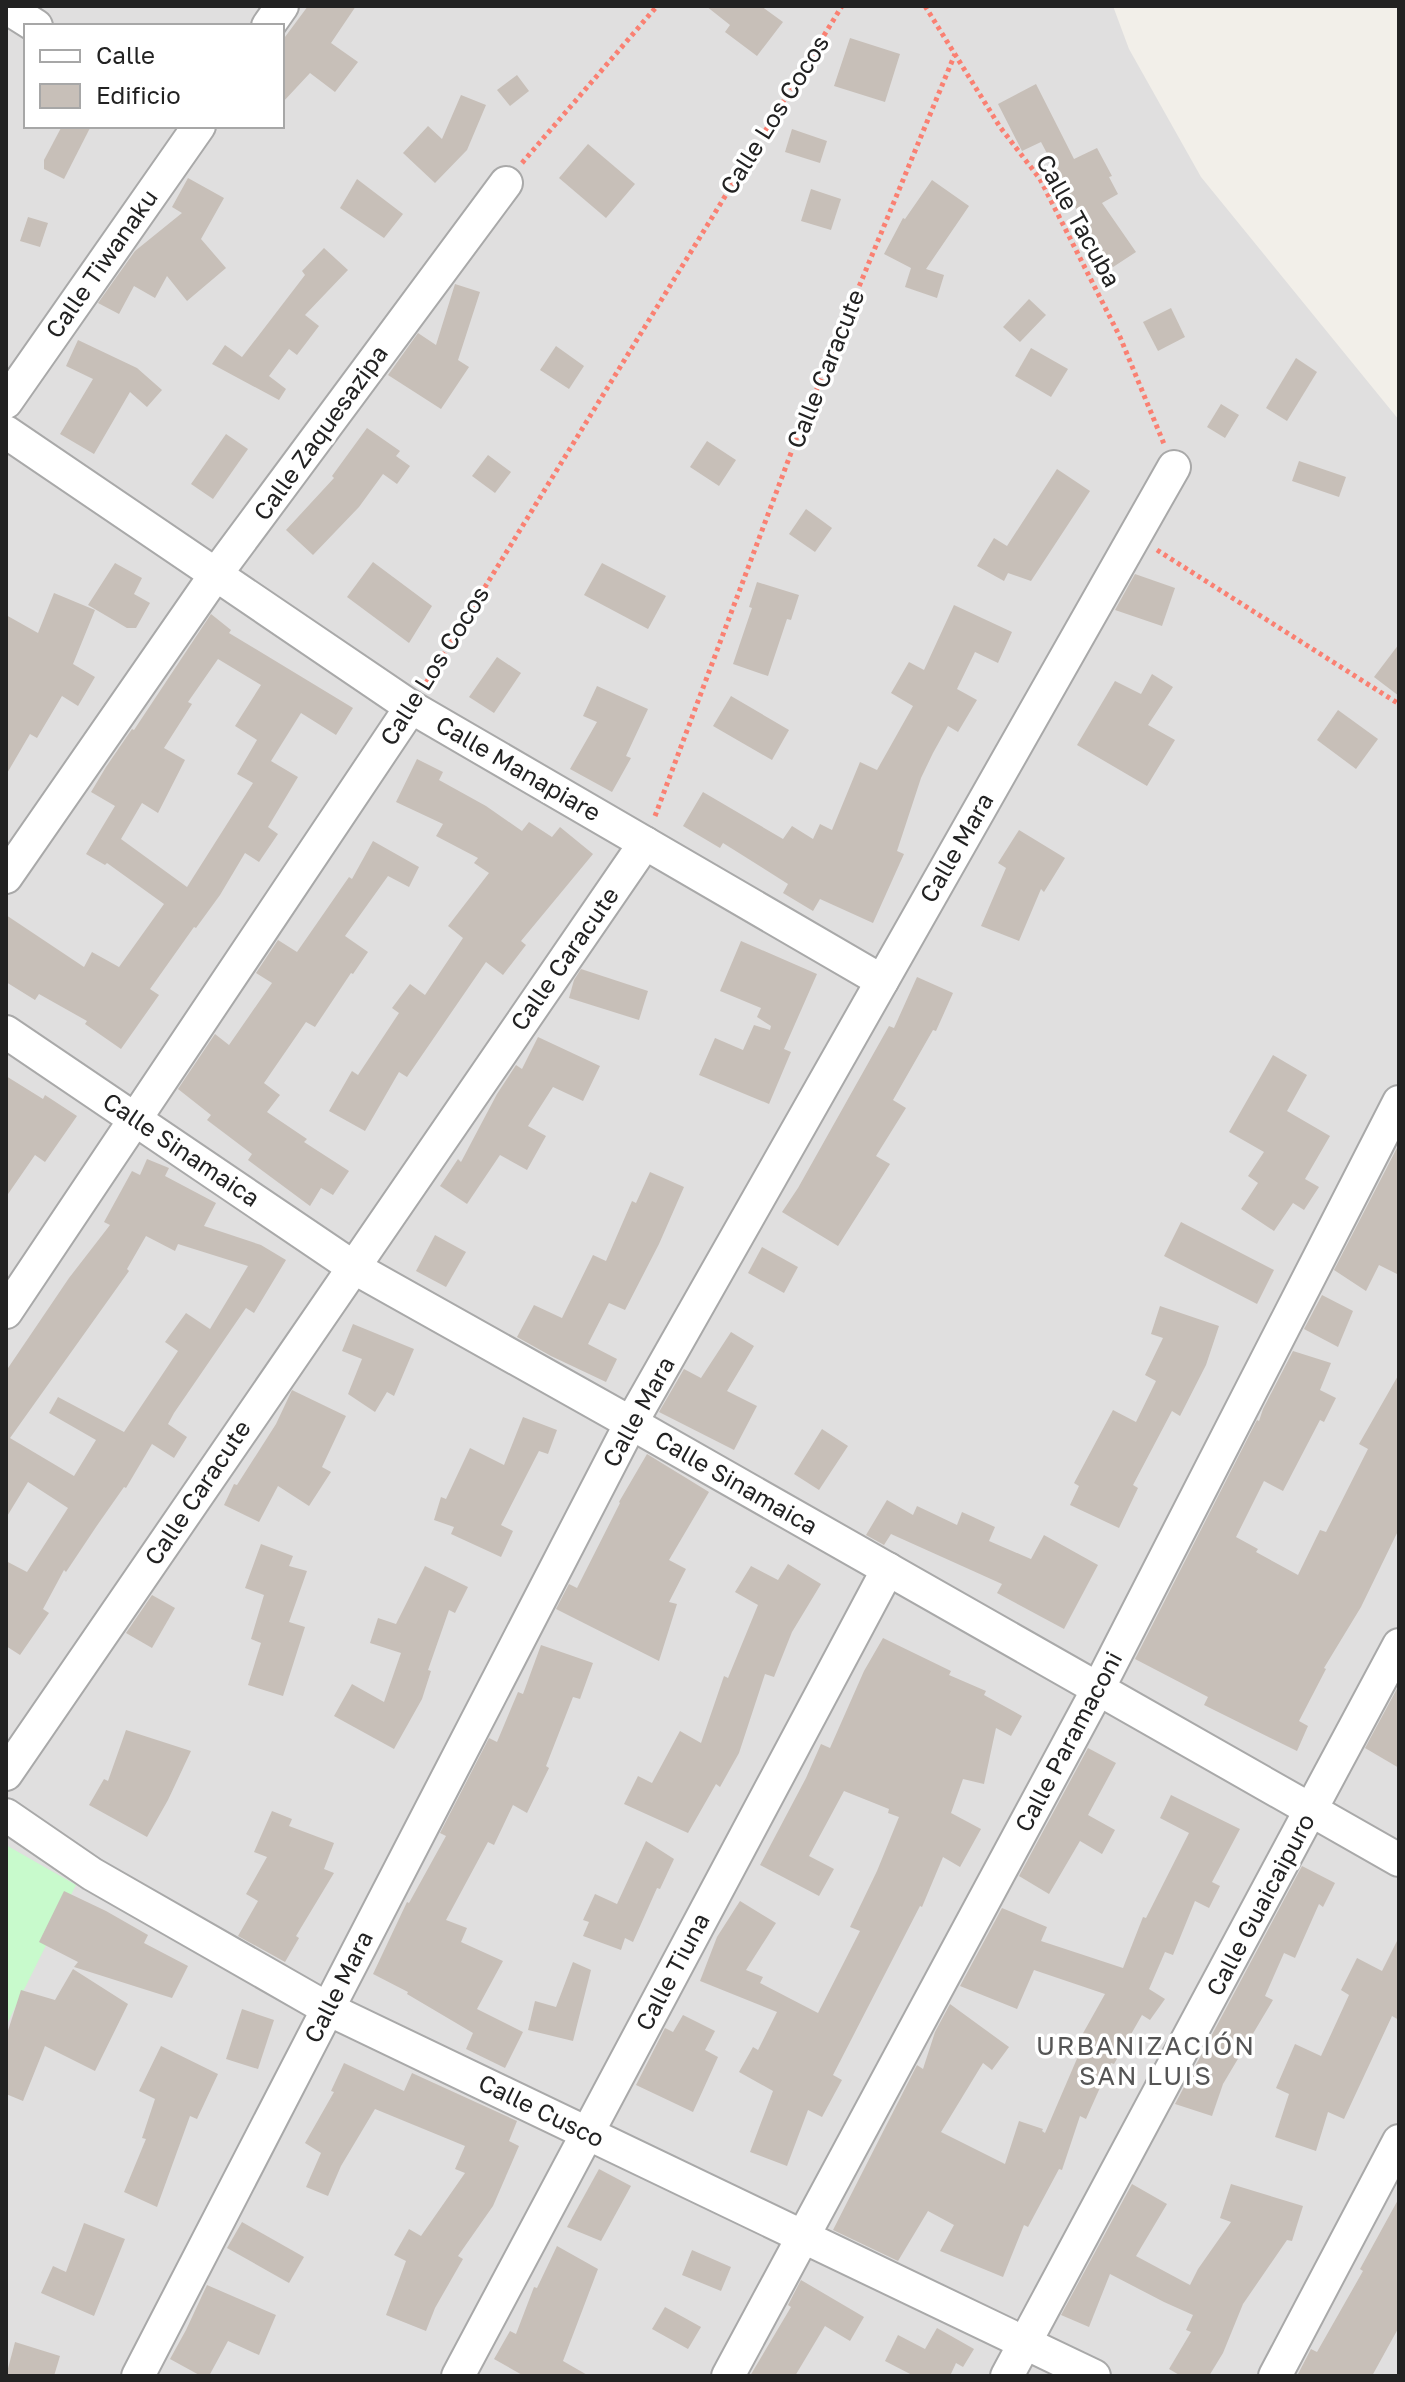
<svg xmlns="http://www.w3.org/2000/svg" width="1405" height="2382" font-family="'Golos Text',sans-serif">
<style>
.residential{fill:#e0dfdf;fill-rule:evenodd}
.park{fill:#c8facc}
.building{fill:#c7bfb8;fill-rule:evenodd}
.lines{fill:none;stroke-linecap:round;stroke-linejoin:round}
.minor-casing{stroke:#a9a9a9;stroke-width:36}
.path{stroke:#fa8072;stroke-width:5;stroke-dasharray:4 4;stroke-linecap:butt}
.minor{stroke:#fff;stroke-width:32}
.labels{text-anchor:middle;stroke-width:7;stroke-linejoin:round;paint-order:stroke}
.street-label{font-size:24px;fill:#222;stroke:#fff}
.neighbourhood-label{font-size:26px;letter-spacing:2px;fill:#555;stroke:#fff}
</style>
<rect width="100%" height="100%" fill="#f2efe9"/>
<!-- residential -->
<path class="residential" d="M6 6H1113L1129 49 1201 177 1399 420V2376H6ZM26 26H282V126H26Z"/>
<!-- park -->
<path class="park" d="M6 1845 76 1885 6 2026Z"/>
<!-- building -->
<g class="building">
<path d="M308 6H356L331 43 358 62 335 92 310 73 282 103V41Z"/>
<path d="M706 6H761L783 22 757 56 725 32 730 25Z"/>
<path d="M850 38 900 54 885 102 834 86Z"/>
<path d="M517 75 529 91 510 106 497 90Z"/>
<path d="M1036 84 1074 159 1097 148 1112 176 1109 177 1118 194 1102 203 1136 252 1107 271 1082 213 1079 214 1041 142 1022 151 998 104Z"/>
<path d="M461 95 486 105 467 150 435 183 403 153 428 126 442 139Z"/>
<path d="M62 126H91L64 179 44 169V160Z"/>
<path d="M792 129 827 141 820 163 785 152Z"/>
<path d="M588 144 635 184 606 218 559 178Z"/>
<path d="M188 178 224 198 201 239 226 268 187 301 167 276 155 298 134 286 119 314 98 303 135 251 182 213 172 207Z"/>
<path d="M357 179 403 214 384 238 340 208Z"/>
<path d="M932 180 969 206 926 269 944 275 937 298 905 287 911 268 884 254 903 218 905 219Z"/>
<path d="M811 189 841 199 831 230 801 221Z"/>
<path d="M28 217 48 223 40 247 20 241Z"/>
<path d="M324 248 348 270 305 315 319 326 297 355 289 349 269 376 286 389 279 400 212 364 225 345 242 357 305 275 302 271Z"/>
<path d="M455 284 480 292 458 360 469 367 441 409 388 375 418 333 436 345Z"/>
<path d="M1029 299 1046 315 1020 342 1003 327Z"/>
<path d="M1171 308 1185 337 1158 351 1143 322Z"/>
<path d="M78 340 137 368 162 390 147 407 130 392 94 454 60 434 93 379 66 366Z"/>
<path d="M556 346 584 366 569 389 540 370Z"/>
<path d="M1031 348 1068 369 1051 397 1015 376Z"/>
<path d="M1296 358 1317 372 1287 421 1266 408Z"/>
<path d="M1221 404 1239 415 1225 438 1207 427Z"/>
<path d="M367 428 400 451 396 456 410 466 397 484 383 474 359 507 313 555 286 530 334 478 332 476Z"/>
<path d="M226 434 248 449 213 499 191 484Z"/>
<path d="M707 441 736 460 719 486 690 467Z"/>
<path d="M488 455 511 472 495 493 472 476Z"/>
<path d="M1299 461 1346 477 1339 497 1292 481Z"/>
<path d="M1057 469 1090 491 1031 581 1008 573 1004 581 977 566 994 538 1007 546Z"/>
<path d="M806 509 832 528 815 552 789 534Z"/>
<path d="M373 562 432 606 409 643 347 597Z"/>
<path d="M115 563 142 578 134 594 150 603 136 628H127L88 605Z"/>
<path d="M602 563 666 596 648 629 584 595Z"/>
<path d="M1135 574 1175 588 1162 626 1115 610Z"/>
<path d="M757 582 799 595 791 620 787 619 768 676 733 664 752 608 749 607Z"/>
<path d="M54 593 95 610 73 664 95 677 78 706 62 696 37 738 30 734 6 775V615L38 633Z"/>
<path d="M954 605 1012 632 998 663 975 652 957 689 977 700 958 732 948 726 933 753 921 778 897 851 904 854 873 923 820 899 813 911 783 893 788 884 723 843 720 848 683 826 703 792 783 839 792 826 813 839 820 824 832 830 860 762 877 770 913 706 891 693 909 662 924 670Z"/>
<path d="M211 614 231 630 229 633 353 708 336 735 301 713 271 761 298 777 268 827 278 834 259 862 245 853 220 895 196 928 194 927 150 989 159 995 121 1049 85 1024 87 1021 39 994 35 1000 6 982V915L84 967 92 952 119 967 164 904 107 863 105 865 86 854 115 806 91 792 106 767 132 729 134 730ZM218 659 261 685 235 726 257 740 237 774 253 783 187 887 121 839 142 803 158 813 185 760 164 748 192 704 188 702Z"/>
<path d="M1399 644V696L1374 677Z"/>
<path d="M497 657 521 673 494 713 469 697Z"/>
<path d="M1152 674 1173 687 1148 725 1175 740 1147 786 1077 745 1115 681 1141 694Z"/>
<path d="M597 686 648 709 626 756 631 758 612 792 570 769 597 722 583 716Z"/>
<path d="M731 696 789 730 772 760 713 726Z"/>
<path d="M1338 710 1378 739 1356 769 1317 740Z"/>
<path d="M417 759 443 772 439 780 486 806 522 831 529 822 552 837 560 827 593 854 521 941 526 945 503 975 486 962 407 1077 399 1072 365 1131 329 1111 352 1071 358 1075 399 1013 392 1008 410 984 425 995 463 938 448 926 489 873 474 863 478 858 436 836 443 824 396 802Z"/>
<path d="M1019 830 1065 858 1044 892 1041 889 1019 941 981 926 1006 868 998 863Z"/>
<path d="M373 841 419 867 409 887 388 876 345 936 368 952 353 974 351 973 315 1027 306 1022 264 1083 280 1095 267 1112 307 1139 304 1142 349 1171 333 1195 321 1188 310 1206 248 1160 252 1154 207 1120 211 1115 178 1089 215 1034 229 1045 272 983 256 973 278 940 297 952 349 877 352 879Z"/>
<path d="M741 941 817 974 784 1049 791 1052 769 1104 699 1075 715 1038 743 1050 754 1025 770 1030 771 1026 757 1017 761 1008 720 991Z"/>
<path d="M581 969 648 991 639 1020 569 998 574 980Z"/>
<path d="M917 977 953 993 936 1031 933 1030 893 1100 906 1108 876 1156 890 1164 838 1246 782 1212 798 1188 889 1026 894 1028Z"/>
<path d="M538 1037 600 1066 583 1101 553 1087 528 1126 546 1136 527 1170 500 1155 467 1204 440 1186 458 1159 461 1162 497 1094 516 1065 522 1069Z"/>
<path d="M1273 1055 1307 1075 1287 1111 1330 1136 1305 1179 1319 1187 1304 1210 1293 1203 1274 1231 1241 1209 1258 1183 1248 1176 1264 1152 1229 1132Z"/>
<path d="M6 1076 43 1099 45 1095 77 1116 45 1162 35 1155 6 1197Z"/>
<path d="M1399 1144V1275L1379 1265 1366 1291 1334 1270Z"/>
<path d="M147 1159 169 1168 165 1176 216 1203 204 1226 261 1245 286 1260 254 1313 246 1308 174 1413 168 1424 187 1437 174 1458 152 1444 126 1488 124 1487 96 1527 66 1572 64 1570 43 1609 49 1613 20 1655 6 1646V1561L27 1572 68 1508 28 1482 6 1518V1371L69 1278 110 1225 104 1222 132 1171 140 1175ZM146 1236 175 1251 178 1244 248 1266 210 1329 186 1313 165 1342 178 1351 124 1432 58 1397 49 1413 96 1440 74 1476 10 1438 129 1271 127 1269Z"/>
<path d="M650 1172 684 1187 659 1244 625 1310 609 1303 588 1344 617 1359 606 1382 551 1356 517 1337 534 1305 562 1318 593 1255 606 1261 632 1201 636 1203Z"/>
<path d="M1181 1222 1274 1270 1257 1304 1164 1256Z"/>
<path d="M435 1235 466 1252 446 1287 416 1271Z"/>
<path d="M762 1247 798 1267 784 1293 748 1273Z"/>
<path d="M1322 1295 1353 1311 1338 1347 1304 1329Z"/>
<path d="M1160 1306 1219 1326 1206 1365 1180 1416 1172 1411 1133 1485 1138 1488 1119 1528 1070 1505 1079 1486 1074 1483 1113 1410 1136 1422 1156 1381 1145 1375 1163 1338 1151 1334Z"/>
<path d="M353 1324 414 1349 394 1396 387 1392 375 1412 348 1394 362 1359 342 1351Z"/>
<path d="M731 1332 754 1346 727 1391 757 1406 734 1450 659 1412 684 1369 701 1378Z"/>
<path d="M1293 1351 1331 1363 1320 1390 1336 1398 1324 1422 1320 1420 1283 1491 1264 1481 1236 1537 1258 1549 1256 1552 1298 1575 1320 1530 1326 1532 1368 1449 1359 1444 1399 1374V1529L1361 1607 1324 1668 1326 1669 1299 1721 1308 1726 1297 1751 1204 1705 1208 1697 1135 1659 1257 1420 1259 1421 1263 1409Z"/>
<path d="M292 1390 346 1416 322 1467 331 1472 309 1506 278 1486 259 1522 224 1505 234 1484 237 1485 276 1424Z"/>
<path d="M523 1417 557 1430 548 1454 539 1451 501 1525 513 1531 501 1557 451 1534 454 1527 434 1520 441 1497 446 1499 470 1448 504 1465Z"/>
<path d="M822 1429 848 1446 819 1490 794 1474Z"/>
<path d="M647 1454 709 1492 669 1560 686 1569 669 1602 677 1604 659 1661 556 1609 569 1584 577 1588 620 1503 619 1502Z"/>
<path d="M887 1500 913 1515 917 1506 957 1525 962 1512 995 1527 989 1541 1031 1559 1044 1535 1098 1565 1064 1629 997 1593 1002 1584 891 1534 884 1545 866 1535Z"/>
<path d="M261 1544 293 1556 289 1566 307 1571 289 1622 305 1627 283 1696 248 1685 261 1643 251 1639 264 1595 245 1588Z"/>
<path d="M788 1564 821 1584 792 1632 774 1677 765 1674 739 1753 720 1787 716 1784 688 1833 624 1804 638 1776 652 1783 680 1731 701 1743 724 1676 728 1678 758 1605 735 1592 751 1566 778 1580Z"/>
<path d="M425 1566 468 1587 455 1613 449 1610 428 1670 431 1671 422 1699 394 1749 334 1716 352 1684 384 1702 401 1653 370 1643 378 1618 396 1624Z"/>
<path d="M152 1595 175 1608 152 1648 126 1633Z"/>
<path d="M883 1638 951 1671 949 1675 986 1691 984 1695 1022 1716 1011 1736 996 1728 984 1784 963 1779 951 1813 981 1829 960 1867 943 1857 922 1907 920 1906 833 2075 842 2080 822 2117 808 2110 787 2166 750 2152 773 2091 739 2072 753 2047 758 2050 777 2012 700 1981 717 1937 740 1901 776 1923 746 1970 763 1977 760 1983 818 2013 860 1931 850 1927 877 1871 899 1817 888 1813 889 1809 844 1791 809 1856 834 1869 819 1896 760 1865 806 1778 821 1744 830 1748 864 1671Z"/>
<path d="M541 1645 593 1663 580 1699 573 1697 546 1766 549 1768 527 1813 513 1805 494 1845 488 1842 446 1920 467 1928 461 1942 503 1961 477 2009 523 2032 505 2068 466 2049 473 2033 407 1994 408 1992 373 1974 407 1902 409 1903 446 1836 440 1833 489 1738 497 1742 518 1692 523 1694Z"/>
<path d="M1399 1685V1768L1365 1748Z"/>
<path d="M126 1730 191 1751 168 1800 147 1837 89 1805 104 1779 108 1781Z"/>
<path d="M1088 1748 1116 1763 1088 1815 1115 1830 1102 1854 1080 1841 1049 1894 1019 1876Z"/>
<path d="M1171 1795 1240 1829 1212 1882 1220 1886 1209 1908 1195 1901 1173 1955 1165 1952 1149 1989 1165 1999 1150 2020 1142 2015 1114 2064 1111 2063 1086 2119 1080 2116 1062 2170 1059 2169 1028 2227 1024 2225 1003 2277 940 2251 954 2225 928 2211 898 2261 833 2230 917 2065 923 2069 935 2032 950 2004 1009 2047 992 2070 983 2063 941 2132 1005 2164 1019 2121 1043 2129 1042 2131 1045 2133 1082 2047 1077 2044 1105 1994 1034 1970 1017 2009 960 1986 1002 1908 1047 1927 1041 1941 1123 1968 1143 1917 1146 1918 1189 1833 1160 1818Z"/>
<path d="M272 1811 292 1819 289 1826 334 1843 324 1869 334 1873 296 1936 299 1938 285 1962 238 1936 258 1901 246 1894 267 1857 254 1852Z"/>
<path d="M646 1841 674 1859 660 1889 657 1888 633 1942 625 1938 621 1950 583 1936 589 1922 583 1920 595 1894 617 1904Z"/>
<path d="M1302 1866 1335 1883 1323 1907 1319 1904 1295 1958 1284 1953 1265 1996 1273 2000 1223 2084 1212 2116 1175 2104Z"/>
<path d="M64 1891 106 1911 148 1935 144 1943 188 1966 172 1998 74 1967 78 1962 39 1942Z"/>
<path d="M1399 1937V2020L1392 2016 1344 2119 1328 2112 1316 2151 1275 2137 1289 2094 1276 2088 1295 2044 1321 2056 1349 1995 1341 1990 1357 1958 1382 1971Z"/>
<path d="M573 1962 591 1970 573 2041 528 2030 535 2001 556 2007Z"/>
<path d="M73 1969 128 2004 95 2071 45 2046 23 2101 6 2094V2037L21 1990 55 2000Z"/>
<path d="M242 2009 274 2020 258 2069 226 2059Z"/>
<path d="M683 2015 715 2031 705 2050 718 2057 693 2112 636 2085 665 2028 673 2032Z"/>
<path d="M161 2046 218 2074 197 2119 190 2116 157 2207 124 2192 146 2139 142 2138 155 2099 139 2091Z"/>
<path d="M344 2063 404 2091 412 2073 517 2121 509 2141 519 2146 493 2206 458 2256 463 2259 435 2308 426 2331 386 2315 406 2261 394 2255 409 2229 421 2236 465 2173 455 2169 465 2146 375 2109 341 2166 328 2196 306 2187 321 2153 305 2143 334 2092 331 2091Z"/>
<path d="M599 2169 631 2186 601 2241 567 2227Z"/>
<path d="M1132 2184 1167 2204 1136 2256 1190 2285 1198 2269 1231 2222 1220 2218 1231 2184 1303 2206 1292 2241 1287 2240 1243 2304 1223 2353 1209 2376H1181L1169 2369 1191 2332 1186 2330 1193 2315 1164 2302 1110 2274 1089 2327 1061 2315Z"/>
<path d="M1399 2198V2327L1372 2376H1297L1311 2349 1317 2352 1363 2271 1360 2269Z"/>
<path d="M242 2222 304 2257 289 2283 227 2248Z"/>
<path d="M84 2223 125 2239 94 2316 41 2293 53 2266 66 2272Z"/>
<path d="M557 2246 598 2269 563 2361 589 2376H524L494 2359 510 2331 516 2334 534 2287 537 2288Z"/>
<path d="M692 2250 731 2267 721 2291 682 2275Z"/>
<path d="M801 2280 864 2317 850 2341 825 2326 795 2376H750L791 2307 788 2305Z"/>
<path d="M207 2285 276 2315 259 2355 228 2341 209 2376H201L170 2359 186 2330Z"/>
<path d="M665 2307 701 2327 688 2349 652 2329Z"/>
<path d="M937 2328 974 2349 963 2367 956 2363 950 2376H914L885 2361 898 2335 925 2349Z"/>
<path d="M15 2342 60 2356 54 2376H6Z"/>
</g>
<g class="lines">
<defs>
<g id="minor">
<path d="M6 7 36 26"/>
<path d="M268 26 282 6"/>
<path d="M6 402 199 126"/>
<path d="M6 432 411 707 882 981"/>
<path d="M6 877 216 574 506 183"/>
<path d="M6 1032 353 1267 631 1423 1399 1860"/>
<path d="M6 1312 411 707"/>
<path d="M6 1774 645 843"/>
<path d="M6 1815 92 1874 328 2009 1094 2376"/>
<path d="M138 2376 631 1423 1174 467"/>
<path d="M458 2376 888 1569"/>
<path d="M728 2376 1098 1689 1399 1102"/>
<path d="M1007 2376 1399 1645"/>
<path d="M1275 2376 1399 2141"/>
</g>
</defs>
<!-- minor casing -->
<use href="#minor" class="minor-casing"/>
<!-- path -->
<g class="path">
<path d="M925 6 1000 127 1040 179 1120 337 1164 444"/>
<path d="M522 163 657 6"/>
<path d="M1157 550 1399 704"/>
<path d="M426 683 842 6"/>
<path d="M655 816 797 437 955 54"/>
</g>
<!-- minor -->
<use href="#minor" class="minor"/>
</g>
<g class="labels">
<!-- street labels -->
<g class="street-label">
<text transform="translate(775 115) rotate(-58)" y="8">Calle Los Cocos</text>
<text transform="translate(1078 221) rotate(61)" y="8">Calle Tacuba</text>
<text transform="translate(102 264) rotate(-55)" y="8">Calle Tiwanaku</text>
<text transform="translate(826 369) rotate(-68)" y="8">Calle Caracute</text>
<text transform="translate(321 433) rotate(-54)" y="8">Calle Zaquesazipa</text>
<text transform="translate(435 666) rotate(-58)" y="8">Calle Los Cocos</text>
<text transform="translate(518 769) rotate(30)" y="8">Calle Manapiare</text>
<text transform="translate(957 848) rotate(-60)" y="8">Calle Mara</text>
<text transform="translate(565 959) rotate(-55)" y="8">Calle Caracute</text>
<text transform="translate(181 1150) rotate(34)" y="8">Calle Sinamaica</text>
<text transform="translate(639 1412) rotate(-61)" y="8">Calle Mara</text>
<text transform="translate(736 1483) rotate(30)" y="8">Calle Sinamaica</text>
<text transform="translate(198 1493) rotate(-56)" y="8">Calle Caracute</text>
<text transform="translate(1069 1742) rotate(-62)" y="8">Calle Paramaconi</text>
<text transform="translate(1261 1905) rotate(-62)" y="8">Calle Guaicaipuro</text>
<text transform="translate(673 1972) rotate(-62)" y="8">Calle Tiuna</text>
<text transform="translate(339 1987) rotate(-63)" y="8">Calle Mara</text>
<text transform="translate(541 2111) rotate(26)" y="8">Calle Cusco</text>
</g>
<!-- neighbourhood labels -->
<g class="neighbourhood-label">
<text x="1146" y="2055">URBANIZACIÓN<tspan x="1146" dy="30">SAN LUIS</tspan></text>
</g>
</g>
<!-- border -->
<rect width="1405" height="2382" fill="none" stroke="#222222" stroke-width="16"/>
<!-- legend -->
<rect x="24" y="24" width="260" height="104" fill="#ffffff" stroke="#a7a7a7" stroke-width="2"/>
<rect x="40" y="50" width="40" height="12" fill="#ffffff" stroke="#a7a7a7" stroke-width="2"/>
<text x="96" y="64" font-size="24" fill="#222222">Calle</text>
<rect x="40" y="84" width="40" height="24" fill="#c7bfb8" stroke="#a7a7a7" stroke-width="2"/>
<text x="96" y="104" font-size="24" fill="#222222">Edificio</text>
</svg>
